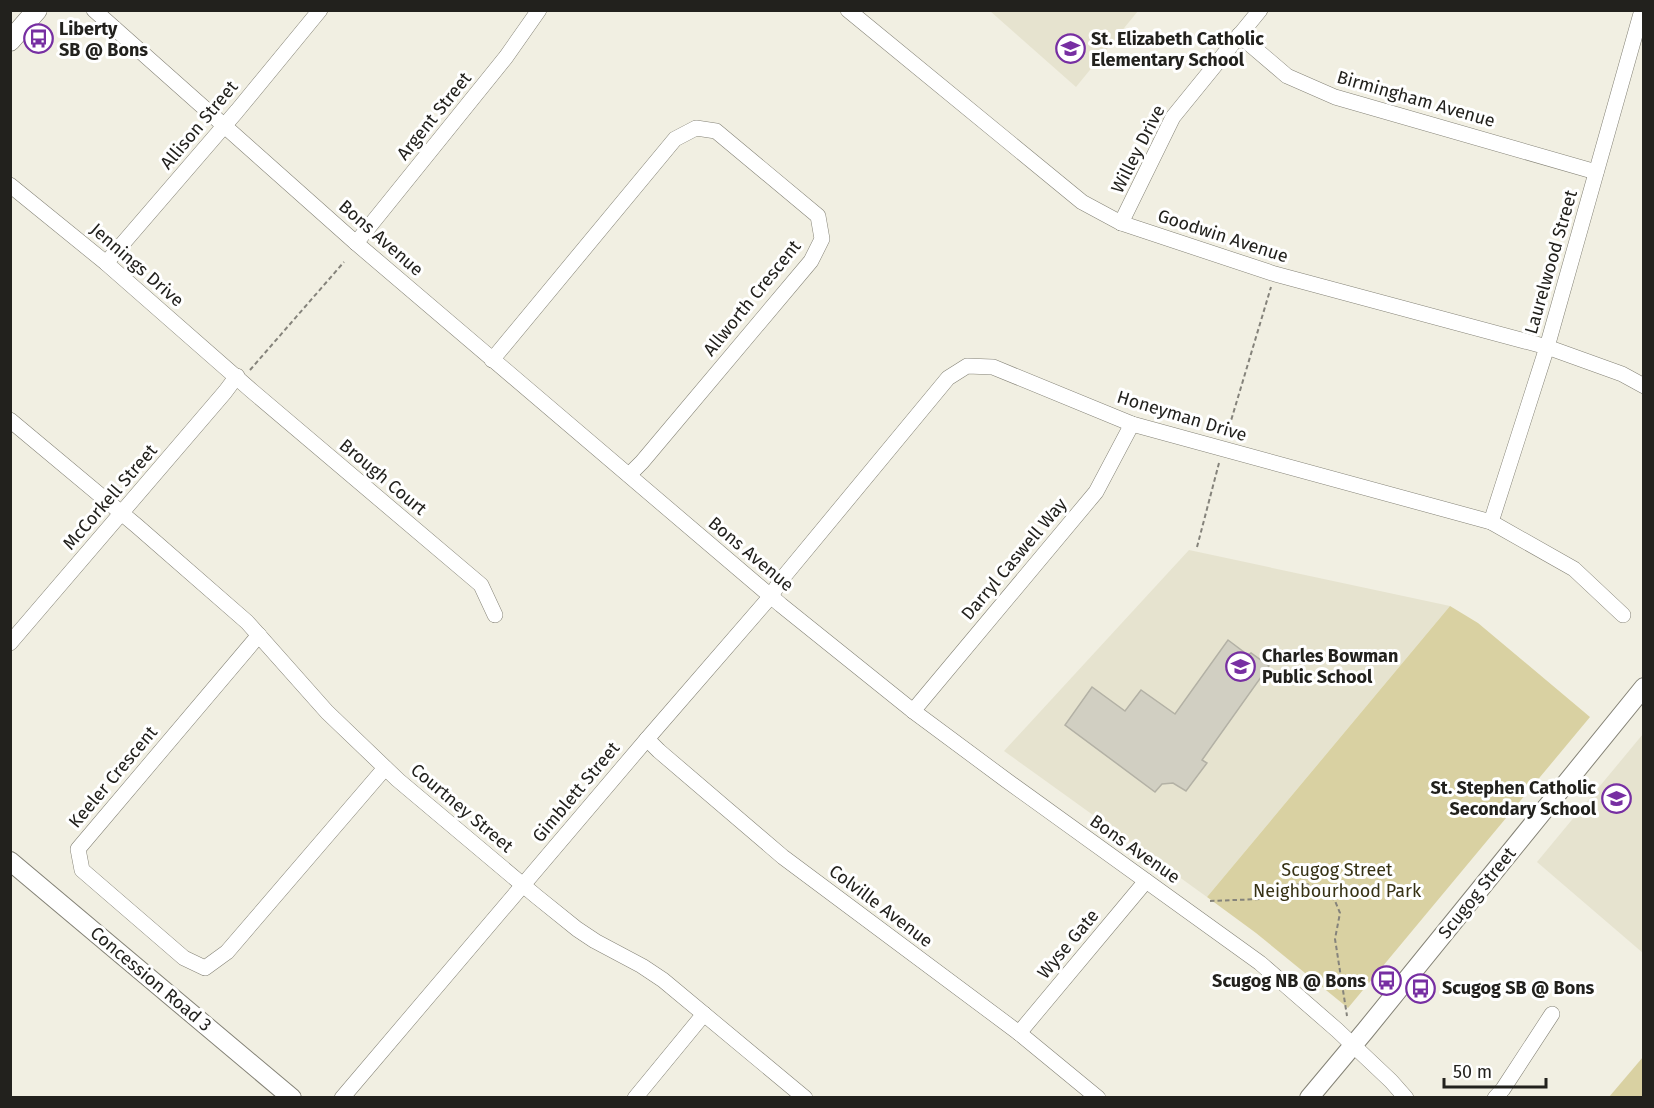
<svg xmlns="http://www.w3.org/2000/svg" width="1654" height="1108" font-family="'Fira Sans',sans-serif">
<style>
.built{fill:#e6e3cf}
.green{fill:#d9d1a2}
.building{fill:#d1cfc2;stroke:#b3b1a5;stroke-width:1.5}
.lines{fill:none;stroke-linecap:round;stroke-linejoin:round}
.minor-casing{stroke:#848276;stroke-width:16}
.tertiary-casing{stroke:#848276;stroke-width:20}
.secondary-casing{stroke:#848276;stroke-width:21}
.path{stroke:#85837b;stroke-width:2;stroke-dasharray:4.5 3;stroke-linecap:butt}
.minor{stroke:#fff;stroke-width:15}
.tertiary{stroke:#fff;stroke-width:18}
.secondary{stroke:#fff;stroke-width:20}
.labels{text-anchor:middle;stroke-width:6;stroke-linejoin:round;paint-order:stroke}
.poi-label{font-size:18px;font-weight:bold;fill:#22211d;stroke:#fff;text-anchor:start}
.street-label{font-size:18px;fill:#22211d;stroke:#fff}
.park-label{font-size:18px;fill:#363114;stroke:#fff}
</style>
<rect width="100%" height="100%" fill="#f1efe2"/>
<!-- built -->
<g class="built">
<path d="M990 11H1138L1076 87Z"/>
<path d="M1189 550 1450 606 1207 897 1004 751Z"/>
<path d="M1643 734V953L1537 862Z"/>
</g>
<!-- green -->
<g class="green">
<path d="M1450 606 1478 623 1590 717 1348 1008 1256 933 1207 897Z"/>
<path d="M1643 1057V1097H1609Z"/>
</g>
<!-- building -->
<path class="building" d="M1228 640 1248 655 1251 653 1269 666 1202 760 1207 763 1186 791 1173 783 1162 784 1155 792 1065 725 1092 687 1125 711 1141 690 1175 714Z"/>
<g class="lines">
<defs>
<g id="minor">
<path d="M94 10 356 243 781 605 913 711 1006 780 1260 963 1337 1030 1391 1081 1406 1098"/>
<path d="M848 10 1082 202 1121 223 1275 274 1547 347 1622 374 1644 386"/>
<path d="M1239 35 1287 76 1335 97 1596 172"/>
<path d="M10 185 106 263 252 391 481 585 495 615"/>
<path d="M1121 223 1173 117 1260 10"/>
<path d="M356 243 506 57 539 10"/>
<path d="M106 263 237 111 320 10"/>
<path d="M492 360 675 139 696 128 716 131 818 216 822 239 811 261 642 462 629 475"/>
<path d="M10 420 137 526 247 622 327 712 398 780 536 896 577 929 595 941 642 966 663 980 805 1098"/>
<path d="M1491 522 1547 347 1642 10"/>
<path d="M259 635 78 849 82 870 184 958 205 968 227 952 385 768"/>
<path d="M10 643 225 392 237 376"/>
<path d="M913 711 1096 492 1132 424"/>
<path d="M647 739 659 751 783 857 1019 1033 1098 1098"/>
<path d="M1019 1033 1146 881"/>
<path d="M342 1098 647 739 771 596 781 580 948 378 967 366 993 367 1132 424 1491 522 1574 569 1623 615"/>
<path d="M635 1098 704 1014"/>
<path d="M1495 1098 1503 1089 1552 1014"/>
</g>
<g id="tertiary">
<path d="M10 861 292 1098"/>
<path d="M1309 1098 1365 1031 1644 687"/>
</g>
<path id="secondary" d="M10 41 37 10"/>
</defs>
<!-- minor casing -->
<use href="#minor" class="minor-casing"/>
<!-- tertiary casing -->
<use href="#tertiary" class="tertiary-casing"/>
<!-- secondary casing -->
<use href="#secondary" class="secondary-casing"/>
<!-- path -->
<g class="path">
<path d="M250 370 344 262"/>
<path d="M1227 434 1271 287"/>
<path d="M1197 547 1219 463"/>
<path d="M1210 901 1261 899 1295 885 1301 884 1311 885 1325 890 1335 901 1340 913 1335 939 1347 1016"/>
</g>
<!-- minor -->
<use href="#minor" class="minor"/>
<!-- tertiary -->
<use href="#tertiary" class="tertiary"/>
<!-- secondary -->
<use href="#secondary" class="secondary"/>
</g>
<!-- icons -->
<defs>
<symbol id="bus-ring" viewBox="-11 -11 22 22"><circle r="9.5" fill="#fff" stroke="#772fa2" stroke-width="1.5"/><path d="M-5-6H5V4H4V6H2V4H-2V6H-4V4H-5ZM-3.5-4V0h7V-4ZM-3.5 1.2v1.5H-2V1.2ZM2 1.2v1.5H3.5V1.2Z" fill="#772fa2"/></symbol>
<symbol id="school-ring" viewBox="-11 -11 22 22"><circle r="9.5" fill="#fff" stroke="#772fa2" stroke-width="1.5"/><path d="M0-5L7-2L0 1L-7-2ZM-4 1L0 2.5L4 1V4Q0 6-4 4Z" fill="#772fa2"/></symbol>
</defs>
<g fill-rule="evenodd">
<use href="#bus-ring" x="22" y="22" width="33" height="33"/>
<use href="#school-ring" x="1054" y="32" width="33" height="33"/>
<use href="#school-ring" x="1224" y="650" width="33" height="33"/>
<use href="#school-ring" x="1600" y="782" width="33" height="33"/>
<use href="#bus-ring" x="1370" y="964" width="33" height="33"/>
<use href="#bus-ring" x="1404" y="972" width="33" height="33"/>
</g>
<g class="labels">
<!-- poi labels -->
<g class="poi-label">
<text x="59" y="35">Liberty<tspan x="59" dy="21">SB @ Bons</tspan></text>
<text x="1091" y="45">St. Elizabeth Catholic<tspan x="1091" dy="21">Elementary School</tspan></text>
<text x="1262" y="662">Charles Bowman<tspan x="1262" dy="21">Public School</tspan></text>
<text x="1596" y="794" text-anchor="end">St. Stephen Catholic<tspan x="1596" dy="21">Secondary School</tspan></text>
<text x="1366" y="987" text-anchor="end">Scugog NB @ Bons</text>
<text x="1442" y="994">Scugog SB @ Bons</text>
</g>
<!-- street labels -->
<g class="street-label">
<text transform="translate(1416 99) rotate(16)" y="6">Birmingham Avenue</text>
<text transform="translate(434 116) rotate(-51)" y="6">Argent Street</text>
<text transform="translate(199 125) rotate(-50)" y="6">Allison Street</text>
<text transform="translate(1138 149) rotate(-63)" y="6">Willey Drive</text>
<text transform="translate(1223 236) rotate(18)" y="6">Goodwin Avenue</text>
<text transform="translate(381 238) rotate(41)" y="6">Bons Avenue</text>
<text transform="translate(1551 262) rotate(-74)" y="6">Laurelwood Street</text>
<text transform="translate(137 265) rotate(41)" y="6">Jennings Drive</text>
<text transform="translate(752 298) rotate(-51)" y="6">Allworth Crescent</text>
<text transform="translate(1182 416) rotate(17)" y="6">Honeyman Drive</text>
<text transform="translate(383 477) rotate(40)" y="6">Brough Court</text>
<text transform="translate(110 497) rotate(-49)" y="6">McCorkell Street</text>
<text transform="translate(751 554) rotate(40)" y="6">Bons Avenue</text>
<text transform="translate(1014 559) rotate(-50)" y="6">Darryl Caswell Way</text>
<text transform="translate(113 777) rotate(-50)" y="6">Keeler Crescent</text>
<text transform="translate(576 792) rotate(-50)" y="6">Gimblett Street</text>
<text transform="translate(462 808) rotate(40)" y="6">Courtney Street</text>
<text transform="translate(1135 849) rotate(35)" y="6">Bons Avenue</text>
<text transform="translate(1477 893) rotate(-51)" y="6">Scugog Street</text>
<text transform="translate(881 906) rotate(37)" y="6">Colville Avenue</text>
<text transform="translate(1068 944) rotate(-50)" y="6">Wyse Gate</text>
<text transform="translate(151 979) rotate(40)" y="6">Concession Road 3</text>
</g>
<!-- park labels -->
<g class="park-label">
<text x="1337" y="876">Scugog Street<tspan x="1337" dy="21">Neighbourhood Park</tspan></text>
</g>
</g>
<!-- border -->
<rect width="1654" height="1108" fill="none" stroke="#22211d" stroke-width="24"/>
<!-- scale -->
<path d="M1444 1078v9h102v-9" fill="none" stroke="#22211d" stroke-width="3"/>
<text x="1453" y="1078" font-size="18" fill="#22211d" stroke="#ffffff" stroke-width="4.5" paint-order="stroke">50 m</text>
</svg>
